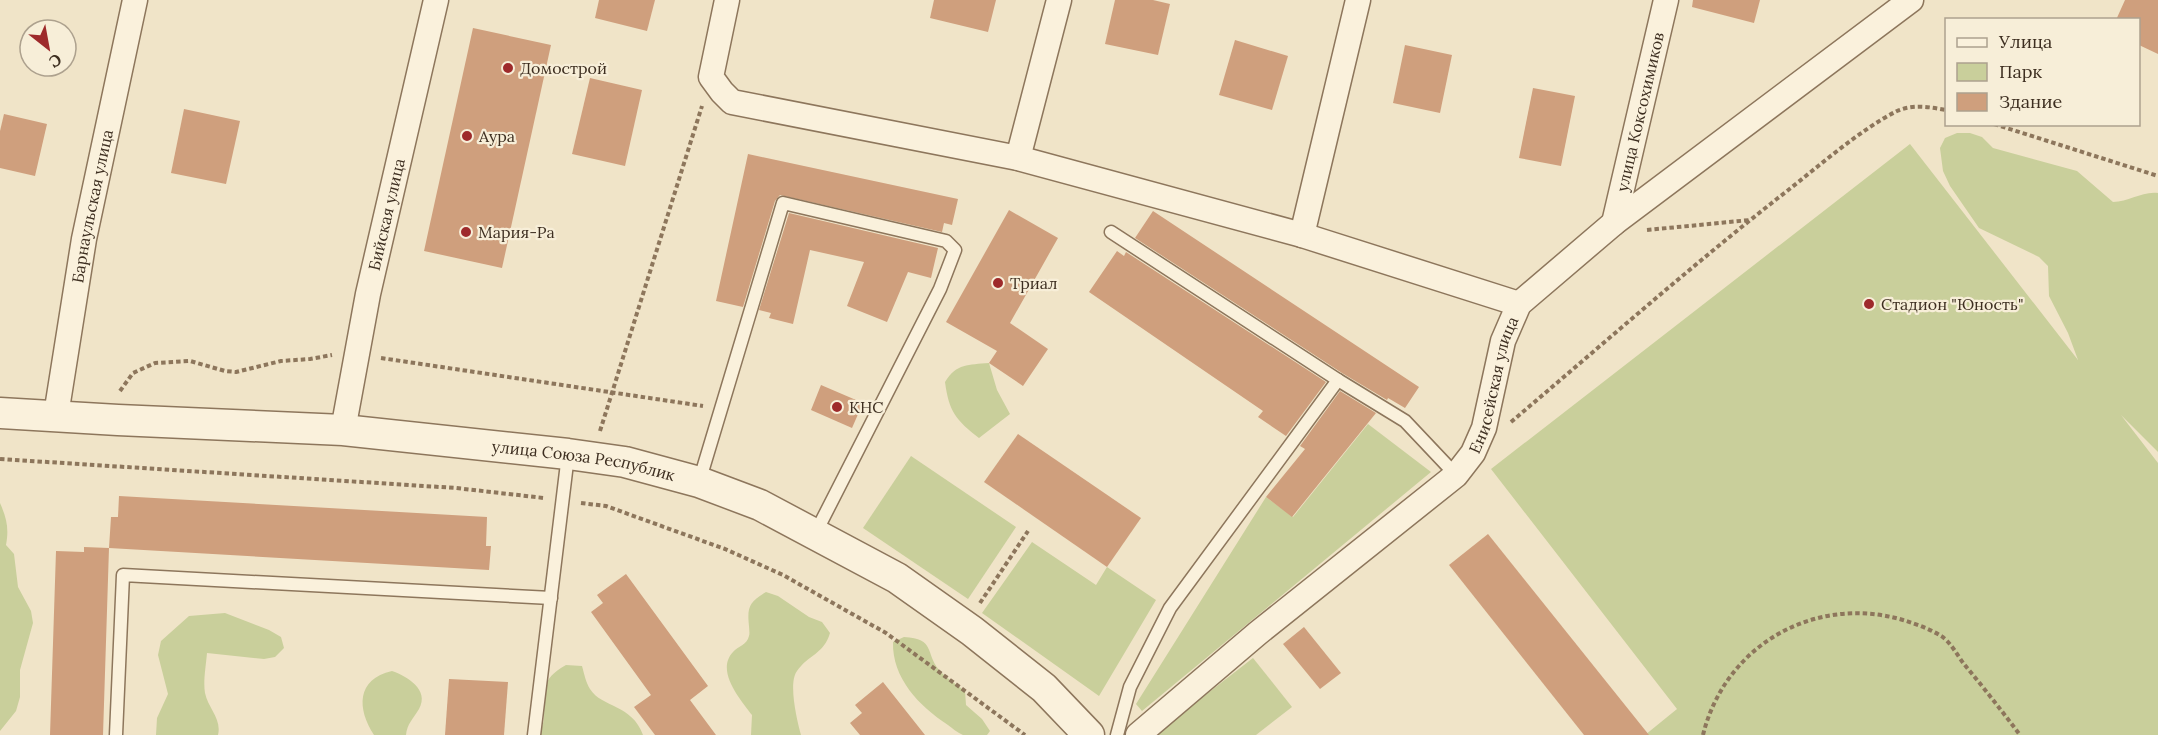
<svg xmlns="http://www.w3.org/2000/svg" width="2158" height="735" font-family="Lora,serif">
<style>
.green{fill:#c9cf9b}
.building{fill:#cf9f7d}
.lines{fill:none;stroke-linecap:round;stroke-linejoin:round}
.service-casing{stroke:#8d765c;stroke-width:15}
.minor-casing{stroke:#8d765c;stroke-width:27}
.tertiary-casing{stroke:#8d765c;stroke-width:33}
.path{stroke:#8d765c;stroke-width:4;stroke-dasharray:4.5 3;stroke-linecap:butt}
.service{stroke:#faf1dc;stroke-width:12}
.minor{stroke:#faf1dc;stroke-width:24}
.tertiary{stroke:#faf1dc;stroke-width:30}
.poi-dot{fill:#9e2a2b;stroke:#f7eed8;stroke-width:2}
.labels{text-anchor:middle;stroke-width:4.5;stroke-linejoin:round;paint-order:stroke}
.poi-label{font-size:16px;fill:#3d2e20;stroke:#f7eed8;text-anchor:start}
.street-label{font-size:16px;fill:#3d2e20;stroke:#f7eed8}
</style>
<rect width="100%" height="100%" fill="#f0e4c8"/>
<!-- green -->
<g class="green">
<path d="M1957 133H1970L1982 137 1993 148 2077 171 2113 202C2129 202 2142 191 2158 193V452L2121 415 2158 463V735H1645L1677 709 1491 469 1910 144 2078 360 2068 333 2049 296 2048 266 2039 257 1979 228 1950 186 1943 171 1940 148 1945 138Z"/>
<path d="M989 363 997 390 1010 414 979 438C956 420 949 412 945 382 957 363 968 365 989 363Z"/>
<path d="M1368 424 1431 472 1142 711 1136 704 1266 497 1293 517Z"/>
<path d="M911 456 1016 527 968 599 863 528Z"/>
<path d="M0 503C7 519 9 529 6 545L14 554 18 587 31 611 33 623 20 670V697L16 711 0 731Z"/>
<path d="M1032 542 1096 585 1107 567 1156 600 1099 696 982 613Z"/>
<path d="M766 592 778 596 809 617 822 622 830 633C824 654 808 655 797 671 788 683 797 720 801 735H751L752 715C741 700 715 671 733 652 738 646 747 645 749 636 750 633 749 629 749 626 747 607 749 602 766 592Z"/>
<path d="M225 613 269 630 281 637 284 648 275 657 264 659 207 653C206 665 203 682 205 693 208 708 222 719 218 735H156L157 718 168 694 158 655 161 641 189 616Z"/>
<path d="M904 637C936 639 925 653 939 670 946 678 957 685 965 691L966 705 982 719 990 731 987 735C980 735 970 735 963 735 958 733 952 728 948 725 919 706 892 678 893 642Z"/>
<path d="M1253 658 1292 707 1256 735H1154Z"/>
<path d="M566 665 582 666C584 673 586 683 590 689 602 708 632 704 643 735H539C541 729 544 723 544 717 546 691 539 680 566 665Z"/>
<path d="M392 671C407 676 430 690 419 709 413 719 407 724 406 735H374C357 709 356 679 392 671Z"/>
</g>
<!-- building -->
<g class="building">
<path d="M599 0H655L647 31 595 18Z"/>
<path d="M934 0H996L988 32 930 18Z"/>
<path d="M1115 0H1153L1170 4 1158 55 1105 44Z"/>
<path d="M1693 0H1760L1754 23 1692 7Z"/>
<path d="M2125 0H2158V54L2139 45V20H2116Z"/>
<path d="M473 28 551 45 502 268 424 251Z"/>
<path d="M1235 40 1288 56 1272 110 1219 95Z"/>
<path d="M1405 45 1452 55 1440 113 1393 103Z"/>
<path d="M590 78 642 90 625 166 572 154Z"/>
<path d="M1533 88 1575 96 1561 166 1519 158Z"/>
<path d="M184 109 240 121 226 184 171 173Z"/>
<path d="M4 114 47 124 35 176 0 168V131Z"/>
<path d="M748 154 958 199 952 225 944 223 942 232 780 195 775 201 743 307 716 301Z"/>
<path d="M1009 210 1058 238 1010 323 1048 349 1023 386 989 363 997 351 946 322Z"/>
<path d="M1153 211 1419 387 1405 408 1388 398 1387 400 1342 373 1135 238Z"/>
<path d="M789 213 938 248 931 278 908 272 887 322 847 306 864 262 810 250 793 324 769 318 771 313 759 310Z"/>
<path d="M1117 251 1124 256 1126 252 1326 382 1286 436 1258 417 1263 411 1089 292Z"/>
<path d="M821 385 863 403 852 428 811 410Z"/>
<path d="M1340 391 1376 413 1292 517 1266 497 1305 449 1300 446Z"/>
<path d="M1018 434 1141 518 1107 567 984 482Z"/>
<path d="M119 496 487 517 486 546H491L489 570 109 548 111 517H118Z"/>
<path d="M1488 534 1649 735H1584L1449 565Z"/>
<path d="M84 547 109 548 103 735H50L56 551 84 552Z"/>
<path d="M626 574 708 686 690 700 716 735H655L634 707 651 695 591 612 603 603 597 595Z"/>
<path d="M1304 627 1341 673 1320 689 1283 644Z"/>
<path d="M449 679 508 682 504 735H445Z"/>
<path d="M883 682 925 735H860L850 723 862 713 855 705Z"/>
</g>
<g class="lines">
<defs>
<g id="service">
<path d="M1111 232 1338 380 1170 608 1130 687 1117 735"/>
<path d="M1338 380 1405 421 1456 475"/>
<path d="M699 482 783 203 946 241 955 250 940 289 815 534"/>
<path d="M116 735 123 575 551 598"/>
<path d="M534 735 568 455"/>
</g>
<g id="minor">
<path d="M727 0 711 77 722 92 732 102 1018 158 1302 235 1519 304"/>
<path d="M1018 158 1059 0"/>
<path id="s1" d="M1614 223 1666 0"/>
<path d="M1302 235 1358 0"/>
<path id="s2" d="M56 415 84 239 135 0"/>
<path id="s3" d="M343 430 368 294 436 0"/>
<path id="s4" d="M1138 735 1258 633 1456 475 1473 453 1484 428 1503 341 1519 304 1614 223 1911 0"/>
</g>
<g id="tertiary">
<path id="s5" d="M0 413 118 420 343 430 568 454 625 462 699 482 760 505 897 578 972 631 1044 688 1089 735"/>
</g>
</defs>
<!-- service casing -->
<use href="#service" class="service-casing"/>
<!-- minor casing -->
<use href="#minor" class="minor-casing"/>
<!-- tertiary casing -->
<use href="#tertiary" class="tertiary-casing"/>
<!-- path -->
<g class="path">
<path d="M1994 124 2158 176"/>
<path d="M1647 230 1750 220"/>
<path d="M381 358 703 406"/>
<path d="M120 391 133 373 155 363 190 361 225 371 236 372 281 361 310 359 332 355"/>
<path d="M1511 422C1602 345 1692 265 1787 191 1819 166 1861 129 1897 111 1913 104 1930 107 1946 110"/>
<path d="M600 431 702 106"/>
<path d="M0 459 456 488 544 498"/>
<path d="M581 503 606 506 725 549 783 575 886 633 1025 735"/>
<path d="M980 603 1028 531"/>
<path d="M1703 735C1725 645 1815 594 1903 620 1916 624 1930 629 1941 636 1950 641 1957 655 1964 664 1983 687 2002 711 2020 735"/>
</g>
<!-- service -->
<use href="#service" class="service"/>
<!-- minor -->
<use href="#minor" class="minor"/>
<!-- tertiary -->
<use href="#tertiary" class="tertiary"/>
</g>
<!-- markers -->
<g class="poi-dot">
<circle cx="508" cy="68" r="6"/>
<circle cx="467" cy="136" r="6"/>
<circle cx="466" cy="232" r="6"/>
<circle cx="998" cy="283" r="6"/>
<circle cx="1869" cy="304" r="6"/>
<circle cx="837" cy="407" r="6"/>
</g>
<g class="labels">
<!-- poi labels -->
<g class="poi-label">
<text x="520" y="74">Домострой</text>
<text x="479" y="142">Аура</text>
<text x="478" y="238">Мария-Ра</text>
<text x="1010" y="289">Триал</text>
<text x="1881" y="310">Стадион "Юность"</text>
<text x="849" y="413">КНС</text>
</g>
<!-- street labels -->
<g class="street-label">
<text dy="6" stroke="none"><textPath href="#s1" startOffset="114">улица Коксохимиков</textPath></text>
<text dy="6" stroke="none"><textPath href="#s2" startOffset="212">Барнаульская улица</textPath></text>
<text dy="6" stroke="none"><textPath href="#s3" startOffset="220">Бийская улица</textPath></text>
<text dy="6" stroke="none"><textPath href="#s4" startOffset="510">Енисейская улица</textPath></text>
<text dy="6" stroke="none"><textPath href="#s5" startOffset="586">улица Союза Республик</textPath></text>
</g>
</g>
<!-- legend -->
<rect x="1945" y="18" width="195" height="108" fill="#f7eed8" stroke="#ada18e" stroke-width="1.5"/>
<rect x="1957" y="38" width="30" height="9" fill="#faf1dc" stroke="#ada18e" stroke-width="1.5"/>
<text x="1999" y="48" font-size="18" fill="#3d2e20">Улица</text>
<rect x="1957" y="63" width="30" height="18" fill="#c9cf9b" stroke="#ada18e" stroke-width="1.5"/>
<text x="1999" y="78" font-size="18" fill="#3d2e20">Парк</text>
<rect x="1957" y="93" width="30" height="18" fill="#cf9f7d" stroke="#ada18e" stroke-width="1.5"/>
<text x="1999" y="108" font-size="18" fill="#3d2e20">Здание</text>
<!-- north arrow -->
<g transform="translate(48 48) rotate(149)"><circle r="28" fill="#f7eed8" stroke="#ada18e" stroke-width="1.5"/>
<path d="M0-4.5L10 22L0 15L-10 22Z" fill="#9e2a2b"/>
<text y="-9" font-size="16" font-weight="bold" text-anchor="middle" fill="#3d2e20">С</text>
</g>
</svg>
